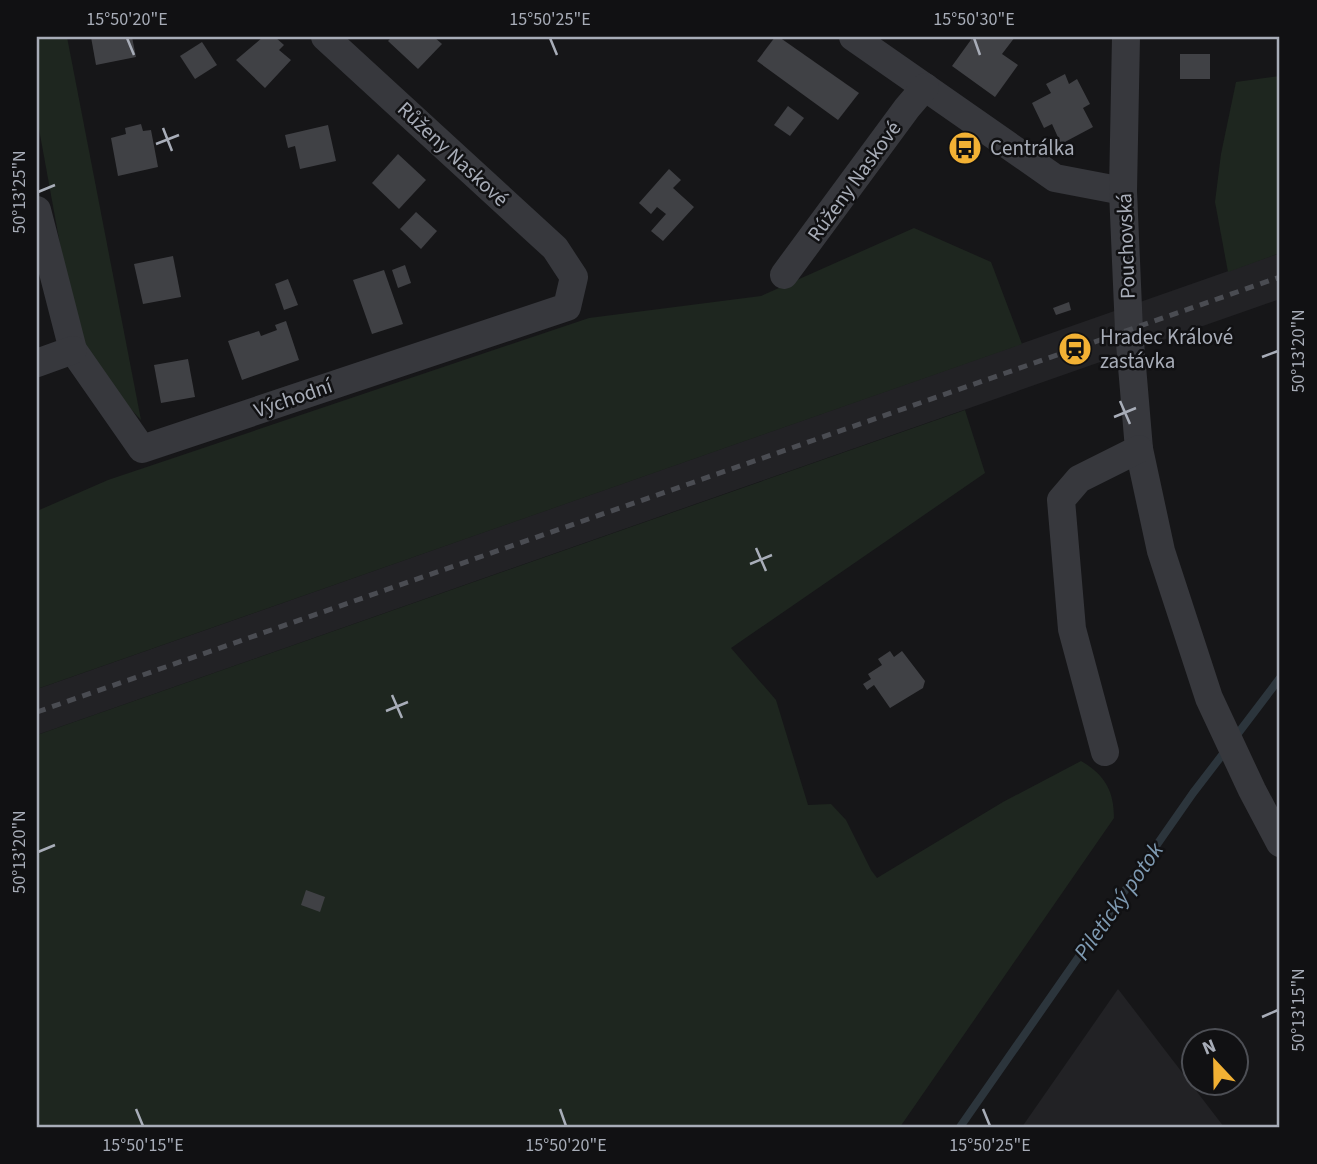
<svg xmlns="http://www.w3.org/2000/svg" width="1317" height="1164" font-family="'Source Sans 3',sans-serif">
<style>
.built{fill:#222225}
.green{fill:#1e261f}
.lines{fill:none;stroke-linecap:round;stroke-linejoin:round}
.stream{stroke:#2c353c;stroke-width:8}
.building{fill:#404145}
.minor{stroke:#37383d;stroke-width:28}
.rail{stroke:#4a4c52;stroke-width:5;stroke-dasharray:9 7;stroke-linecap:butt}
.ticks{fill:none;stroke:#a8adb8;stroke-width:2.5}
.labels{text-anchor:middle;stroke-width:5;stroke-linejoin:round;paint-order:stroke}
.poi-label{font-size:21px;fill:#a8adb8;stroke:#111113;text-anchor:start}
.street-label{font-size:21px;fill:#a8adb8;stroke:#111113}
.water-label{font-size:23px;font-style:italic;fill:#7f9bb3;stroke:#111113}
.neatline{fill:none;stroke:#a8adb8;stroke-width:2.5}
.ticks-label{font-size:18px;text-anchor:middle;fill:#a8adb8}
</style>
<rect width="100%" height="100%" fill="#161618"/>
<!-- built -->
<g class="built">
<path d="M1280 253V299L37 735V689Z"/>
<path d="M1118 989 1224 1127H1022Z"/>
</g>
<!-- green -->
<g class="green">
<path d="M37 37H67L141 420 80 354 37 118Z"/>
<path d="M1280 76V253L1228 272 1215 202 1221 154 1236 82Z"/>
<path d="M914 228 991 262 1022 344 37 689V511L108 480 589 318 761 296Z"/>
<path d="M965 410 985 473 731 648 776 700 808 805 831 804 846 820 871 870 877 878 1003 802 1081 761C1105 775 1114 791 1114 818L900 1127H37V735Z"/>
</g>
<g class="lines">
<!-- stream -->
<g class="stream">
<path d="M1233 740 1280 678"/>
<path d="M960 1127 1193 793 1226 750"/>
</g>
</g>
<!-- building -->
<g class="building">
<path d="M91 37H132L136 57 96 65Z"/>
<path d="M263 37H275L284 45 279 50 291 60 265 88 236 60Z"/>
<path d="M392 37H434L442 44 418 69 388 41Z"/>
<path d="M775 37H779L859 93 838 120 757 61Z"/>
<path d="M973 37H1015L1002 54 1018 65 995 97 952 66Z"/>
<path d="M202 42 217 65 195 79 180 56Z"/>
<rect x="1180" y="54" width="30" height="25"/>
<path d="M1065 74 1069 84 1077 79 1090 104 1083 108 1093 127 1061 144 1052 124 1044 128 1032 103 1051 93 1046 84Z"/>
<path d="M788 106 804 118 790 136 774 125Z"/>
<path d="M141 124 143 131 151 130 158 167 118 176 111 138 126 134 125 128Z"/>
<path d="M328 125 336 161 300 169 295 146 288 148 285 135Z"/>
<path d="M398 154 426 180 399 209 372 183Z"/>
<path d="M669 169 681 180 673 188 694 207 663 241 651 231 666 214 657 207 651 214 639 203Z"/>
<path d="M416 212 437 231 421 249 400 229Z"/>
<path d="M173 256 181 297 143 304 134 264Z"/>
<path d="M405 265 411 283 398 288 392 270Z"/>
<path d="M384 270 403 324 372 334 353 280Z"/>
<path d="M288 279 298 305 284 310 275 284Z"/>
<path d="M1069 302 1071 310 1056 315 1053 308Z"/>
<path d="M286 321 299 360 242 380 228 341 259 331 261 336 277 330 275 325Z"/>
<path d="M188 359 195 397 161 403 154 365Z"/>
<path d="M890 651 894 657 902 651 925 681 923 688 890 708 874 685 867 690 863 684 871 679 868 674 882 665 878 659Z"/>
<path d="M306 890 325 897 320 912 301 905Z"/>
</g>
<g class="lines">
<!-- minor -->
<g class="minor">
<path d="M853 37 1055 178 1123 191"/>
<path d="M1126 37 1123 191 1129 331 1139 449 1161 551 1209 698 1252 790 1280 843"/>
<path d="M37 210 73 350 142 449 567 307 574 277 555 248 325 37"/>
<path d="M784 275 907 108 925 87"/>
<path d="M37 363 73 350"/>
<path d="M1105 752 1072 629 1061 500 1079 479 1139 449"/>
</g>
<!-- rail -->
<path class="rail" d="M37 712 1280 277"/>
</g>
<!-- ticks -->
<path class="ticks" d="M127 38 134 55M550 38 557 55M974 38 980 55M163 128 172 151M156 144 179 135M38 192 55 185M1262 357 1278 351M1120 401 1130 424M1114 417 1136 408M756 548 766 571M750 564 772 555M392 695 402 718M386 711 408 702M38 852 55 845M1262 1017 1278 1010M136 1109 143 1126M560 1109 566 1126M983 1109 990 1126"/>
<!-- icons -->
<defs>
<symbol id="bus-disc" viewBox="-11 -11 22 22"><circle r="9.5" fill="#f2b134" stroke="#111113"/><path d="M-5-6H5V4H4V6H2V4H-2V6H-4V4H-5ZM-3.5-4V0h7V-4ZM-3.5 1.2v1.5H-2V1.2ZM2 1.2v1.5H3.5V1.2Z" fill="#111"/></symbol>
<symbol id="station-disc" viewBox="-11 -11 22 22"><circle r="9.5" fill="#f2b134" stroke="#111113"/><path d="M-3-6H3Q5-6 5-4V2Q5 4 3 4L4.5 6H3L1.5 4h-3L-3 6H-4.5L-3 4Q-5 4-5 2V-4Q-5-6-3-6ZM-3.5-4v3h7v-3ZM-3.5 1v1.5H-2V1ZM2 1v1.5H3.5V1Z" fill="#111"/></symbol>
</defs>
<g fill-rule="evenodd">
<use href="#bus-disc" x="946" y="129" width="38" height="38"/>
<use href="#station-disc" x="1056" y="330" width="38" height="38"/>
</g>
<g class="labels">
<!-- poi labels -->
<g class="poi-label">
<text x="990" y="155">Centrálka</text>
<text x="1100" y="344">Hradec Králové<tspan x="1100" dy="24">zastávka</tspan></text>
</g>
<!-- street labels -->
<g class="street-label">
<text transform="translate(453 154) rotate(43)" y="7">Růženy Naskové</text>
<text transform="translate(854 181) rotate(-54)" y="7">Rúženy Naskové</text>
<text transform="translate(1126 246) rotate(-92)" y="7">Pouchovská</text>
<text transform="translate(293 398) rotate(-19)" y="7">Východní</text>
</g>
<!-- water labels -->
<g class="water-label">
<text transform="translate(1118 901) rotate(-55)" y="8">Piletický potok</text>
</g>
</g>
<!-- border -->
<rect width="1317" height="1164" fill="none" stroke="#111113" stroke-width="77"/>
<!-- north arrow -->
<g transform="translate(1215 1062) rotate(338)"><circle r="33" fill="#111113" stroke="#4d4f55" stroke-width="2"/>
<path d="M0-5L12 26L0 18L-12 26Z" fill="#f2b134"/>
<text y="-10" font-size="19" font-weight="bold" text-anchor="middle" fill="#a8adb8">N</text>
</g>
<rect x="38" y="38" width="1240" height="1088" class="neatline"/>
<g class="ticks-label">
<text x="127" y="25">15°50'20"E</text>
<text x="550" y="25">15°50'25"E</text>
<text x="974" y="25">15°50'30"E</text>
<text transform="translate(19 192) rotate(-90)" y="6">50°13'25"N</text>
<text transform="translate(1298 351) rotate(-90)" y="6">50°13'20"N</text>
<text transform="translate(19 852) rotate(-90)" y="6">50°13'20"N</text>
<text transform="translate(1298 1010) rotate(-90)" y="6">50°13'15"N</text>
<text x="143" y="1151">15°50'15"E</text>
<text x="566" y="1151">15°50'20"E</text>
<text x="990" y="1151">15°50'25"E</text>
</g>
</svg>
